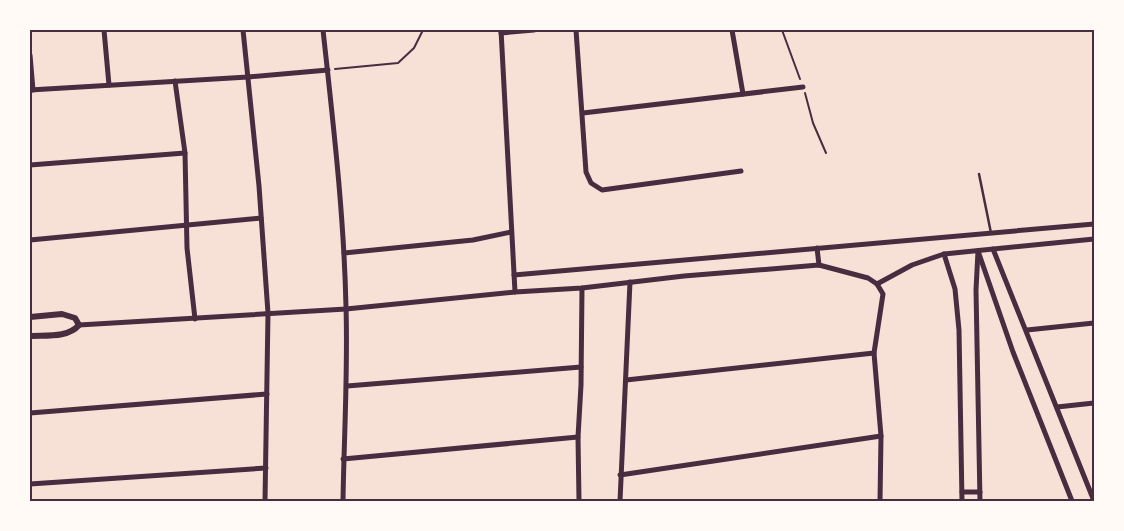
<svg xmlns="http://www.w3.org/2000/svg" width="1124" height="531" font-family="Signika,sans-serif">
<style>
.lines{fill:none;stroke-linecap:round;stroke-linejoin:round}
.path{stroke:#4a2c40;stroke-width:2}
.service{stroke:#4a2c40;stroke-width:2.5}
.minor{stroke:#4a2c40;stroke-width:5}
.tertiary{stroke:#4a2c40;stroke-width:6}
.neatline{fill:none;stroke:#4a2c40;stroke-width:2}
</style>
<rect width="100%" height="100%" fill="#f7e1d7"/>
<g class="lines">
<!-- path -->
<g class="path">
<path d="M782 30 800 79"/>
<path d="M335 69 398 63 414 48 423 30"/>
<path d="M805 93 813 123 826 153"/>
</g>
<!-- service -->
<path class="service" d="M979 174 991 233"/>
<!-- minor -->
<g class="minor">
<path d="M104 30 109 85"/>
<path d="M243 30 259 186 268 313 265 501"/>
<path d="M323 30C333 122 344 214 346 307 348 372 344 436 343 501"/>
<path d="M501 30 515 292"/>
<path d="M576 30 586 172 591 183 602 190 741 171"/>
<path d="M732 30 743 94"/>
<path d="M501 33 534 30"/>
<path d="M30 55 33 90"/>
<path d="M175 81 185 153 187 248 195 319"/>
<path d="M30 90 248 77 328 70"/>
<path d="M583 113 803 87"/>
<path d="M30 165 185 153"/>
<path d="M30 240 261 218"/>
<path d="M817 248 819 265"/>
<path d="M993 249 1094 501"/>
<path d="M978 251 1013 352 1072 501"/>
<path d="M978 251 976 290 980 501"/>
<path d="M344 253 473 240 511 232"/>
<path d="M944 254 955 289 959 330 962 501"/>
<path d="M514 275 1094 224"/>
<path d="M877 284 912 265 944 254 1094 239"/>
<path d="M79 325 346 309 515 292 582 288 684 276 819 265 868 278 877 284 883 294 874 353 881 436 880 501"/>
<path d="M1027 330 1094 323"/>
<path d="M626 380 874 353"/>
<path d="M347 386 581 367"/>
<path d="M1057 407 1094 403"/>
<path d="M30 413 267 394"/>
<path d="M343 459 578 437"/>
<path d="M620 475 881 436"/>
<path d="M30 484 266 468"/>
<path d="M962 492H980"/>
<path d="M579 501 578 437 581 385 582 288"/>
<path d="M620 501 630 282"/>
</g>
<!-- tertiary -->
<path class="tertiary" d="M30 317 62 314 75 318 79 325C68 338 46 335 30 336"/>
</g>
<!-- border -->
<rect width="1124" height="531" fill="none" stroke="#fffaf5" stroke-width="62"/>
<rect x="31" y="31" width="1062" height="469" class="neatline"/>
</svg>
